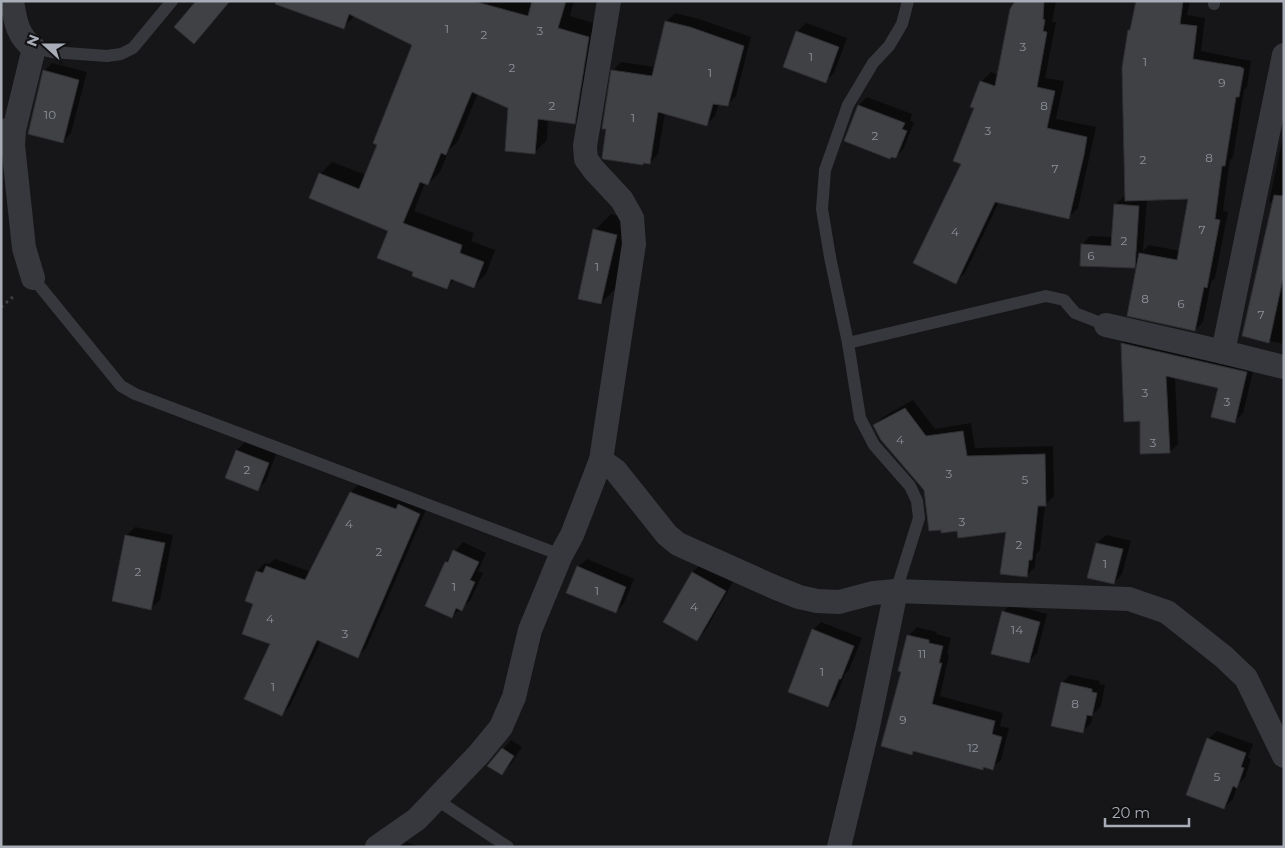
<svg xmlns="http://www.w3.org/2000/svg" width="1285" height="848" font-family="Montserrat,sans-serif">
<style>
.shadow{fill:#0007;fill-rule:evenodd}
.building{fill:#404145;stroke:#303034}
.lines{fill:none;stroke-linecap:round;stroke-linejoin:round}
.path{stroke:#3d3f44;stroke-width:3;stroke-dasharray:2.5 4;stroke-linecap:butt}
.service{stroke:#37383d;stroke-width:12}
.minor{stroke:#37383d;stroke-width:24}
.labels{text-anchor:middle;stroke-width:4;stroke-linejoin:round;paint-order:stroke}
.number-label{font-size:12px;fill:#8e929b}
</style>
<rect width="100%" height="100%" fill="#161618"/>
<!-- shadow -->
<g class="shadow">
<path d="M286 1H358L352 19 343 27Z"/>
<path d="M437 1H574L570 16 600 25 586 111 574 123 548 119 547 140 535 152 509 107 478 93 458 141 449 150 440 172 428 184 425 183 414 211 474 233 471 241 495 250 486 274 474 286 455 279 446 288 415 271 389 231 320 174 332 162 366 175Z"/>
<path d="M1013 1H1056L1052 22H1056L1045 78 1064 81 1056 119 1096 127 1078 208 1069 217 999 202 965 273 955 282 963 164 981 82 991 72 998 75Z"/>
<path d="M1137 1H1190L1187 15 1205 18 1201 51 1251 61 1247 87 1244 90 1233 157 1230 160 1223 211 1228 212 1215 278 1211 282 1203 322 1195 330 1139 262 1134 267 1082 245 1090 236 1113 237 1115 205 1124 196H1126L1129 30 1132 27ZM1189 198 1180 251 1149 245 1143 251 1147 199Z"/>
<path d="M675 13 699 19 751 37 736 96 727 105 719 103 715 116 707 124 665 113 658 154 650 163 613 71 621 62 655 67 667 21Z"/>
<path d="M806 23 847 38 834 73 825 81 797 32Z"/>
<path d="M52 63 87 72 71 133 63 142 44 71Z"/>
<path d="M867 97 912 114 910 121 914 122 904 148 896 157 845 140 859 105Z"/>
<path d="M1284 132V344L1243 335 1274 203 1269 202Z"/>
<path d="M611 214 632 219 617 287 601 303 595 230Z"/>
<path d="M1131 335 1255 364 1243 413 1235 421 1220 387 1175 376 1178 444 1170 452 1141 420H1125L1122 343Z"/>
<path d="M913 400 935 429 971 423 975 448 1053 446 1054 496 1045 505 1040 550 1036 554 1035 567 1026 576 1007 531 958 529 874 425 883 417Z"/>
<path d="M245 442 276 454 266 481 258 489 227 477 237 450Z"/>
<path d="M359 484 428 505 366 648 358 656 321 640 290 706 282 715 272 643 255 603 257 571 265 563 269 564 275 559 311 572 351 492Z"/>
<path d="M135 527 173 535 160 600 151 608 127 535Z"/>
<path d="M1106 535 1131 541 1122 574 1114 583 1097 543Z"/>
<path d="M463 542 486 553 478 571 483 573 470 601 451 617 446 562Z"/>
<path d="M587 559 634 579 624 603 616 612 578 567Z"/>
<path d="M701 564 733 582 705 631 696 640 664 621 693 572Z"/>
<path d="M1011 604 1047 614 1037 653 1029 661 1003 612Z"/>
<path d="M821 622 862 638 849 670 845 674 836 697 827 706 813 630Z"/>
<path d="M917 627 937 632 936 634 951 638 947 654 949 655 940 696 1003 713 1000 726 1009 728 1001 760 992 768 985 766 982 768 914 750 911 753 902 671 908 636Z"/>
<path d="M1070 675 1100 681 1099 684 1105 685 1101 706 1093 714 1091 723 1083 731 1062 683Z"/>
<path d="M1217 731 1253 744 1248 758 1251 759 1245 778 1238 784 1233 799 1224 808 1208 739Z"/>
<path d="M511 740 522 747 510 765 502 773 503 749Z"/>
<path d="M407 842 419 847H400Z"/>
</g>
<!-- building -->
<g class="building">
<path d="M196 1H230L194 44 174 27Z"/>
<path d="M276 1H473L528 16 532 1H566L558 28 589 37 575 124 538 119 535 154 505 151 508 108 472 92 446 155 441 153 428 185 420 182 403 223 462 245 460 253 484 262 474 288 451 279 447 289 412 276 413 272 377 258 388 231 309 198 319 173 359 189 377 145 373 143 412 45 349 14 344 29 275 4Z"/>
<path d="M1015 1H1044L1043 19 1045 20 1043 31 1047 32 1037 87 1055 91 1047 128 1087 137 1084 155 1069 219 995 202 956 284 913 263 961 164 953 161 974 108 970 107 980 81 995 86 1010 9Z"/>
<path d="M1136 1H1183L1180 24 1197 26 1193 59 1241 67 1244 69 1239 97H1236L1225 166H1222L1215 219 1220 220 1207 288 1204 287 1195 331 1127 316 1139 253 1177 260 1188 199 1125 201 1122 68 1128 30H1130Z"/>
<path d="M665 21 690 27 744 46 728 106 713 104 707 126 658 112 650 164 643 163V165L603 159 602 158 606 129H602L611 70 652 76Z"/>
<path d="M796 31 839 47 826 83 783 67Z"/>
<path d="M43 70 79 80 63 143 28 134Z"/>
<path d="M858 105 905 123 902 129 907 131 896 158 891 157 890 159 844 141Z"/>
<path d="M1274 195 1284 196V274L1269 343 1242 336Z"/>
<path d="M1114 204 1139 206 1135 268 1080 266 1081 244 1111 246Z"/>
<path d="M593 229 617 235 601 304 578 299Z"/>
<path d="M1121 343 1247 372 1235 423 1211 417 1218 388 1166 376 1170 453 1140 454V421L1124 422Z"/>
<path d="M905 408 926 436 963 431 967 456 1045 454 1046 506H1038L1032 560H1029L1027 577 1000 574 1006 532 958 538 957 531 941 533V530L929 531 924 490 881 440 873 425Z"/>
<path d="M236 450 269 463 258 491 225 478Z"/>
<path d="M350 492 396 509 398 504 420 514 358 658 317 640 282 716 244 699 270 644 242 634 253 604 245 601 256 571 263 573 266 566 305 580Z"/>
<path d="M125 535 165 543 151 610 112 601Z"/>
<path d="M1096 543 1123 549 1114 584 1087 578Z"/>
<path d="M453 550 479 562 470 580 475 582 462 611 456 608 452 618 425 606 445 562H448Z"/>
<path d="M577 566 626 587 616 613 566 593Z"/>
<path d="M692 572 726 591 697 641 663 622Z"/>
<path d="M1002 611 1040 622 1029 663 991 654Z"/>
<path d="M812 629 854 646 841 679H839L828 707 788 692Z"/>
<path d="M907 635 929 640V643L943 646 939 663H942L932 704 995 721 992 734 1002 737 993 770 983 767V770L913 751 912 755 881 746 901 672 898 671Z"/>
<path d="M1061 682 1092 689V692L1097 693 1092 716 1087 715 1083 733 1051 726Z"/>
<path d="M1207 738 1246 753 1241 767 1244 768 1237 788 1233 786 1224 809 1186 795Z"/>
<path d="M502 748 514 756 502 775 487 766Z"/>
</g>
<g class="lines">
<!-- path -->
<path class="path" d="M1 307 14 296"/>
<!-- service -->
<g class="service">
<path d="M1214 4V1"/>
<path d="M34 48 52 52 107 56 121 54 133 48 172 1"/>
<path d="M33 278 121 386 135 394 561 555"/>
<path d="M848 343 1046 296 1064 300 1075 313 1106 325"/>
<path d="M896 591 919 518 917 501 910 486 874 445 860 418 848 343 830 257 822 209 825 170 848 105 873 63 889 46 902 24 908 1"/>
<path d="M437 800 508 847"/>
</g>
<!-- minor -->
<g class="minor">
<path d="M609 1 585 146 586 159 594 170 622 200 632 218 634 244 601 460 616 471 667 535 678 544 774 587 799 597 817 601 839 602 873 593 896 591 867 731 839 847"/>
<path d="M14 130 13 145 24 248 33 278"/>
<path d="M1 131 14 130 34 48C17 37 15 19 12 1"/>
<path d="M1106 325 1223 352 1284 55"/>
<path d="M1223 352 1284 367"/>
<path d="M896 591 1129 599 1167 612 1224 657 1246 678 1284 756"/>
<path d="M377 847 417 819 479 754 501 727 514 697 530 630 561 555 572 535 601 460"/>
</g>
</g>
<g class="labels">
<!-- number labels -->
<g class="number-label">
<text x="447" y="33">1</text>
<text x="540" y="35">3</text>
<text x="484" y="39">2</text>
<text x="1023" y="51">3</text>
<text x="811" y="61">1</text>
<text x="1145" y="66">1</text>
<text x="512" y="72">2</text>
<text x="710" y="77">1</text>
<text x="1222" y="87">9</text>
<text x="552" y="110">2</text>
<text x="1044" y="110">8</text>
<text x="50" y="119">10</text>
<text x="633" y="122">1</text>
<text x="988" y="135">3</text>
<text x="875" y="140">2</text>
<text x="1209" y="162">8</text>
<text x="1143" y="164">2</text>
<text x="1055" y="173">7</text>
<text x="1202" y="234">7</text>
<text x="955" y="236">4</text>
<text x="1124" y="245">2</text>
<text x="1091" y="260">6</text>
<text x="597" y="271">1</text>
<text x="1145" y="303">8</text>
<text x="1181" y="308">6</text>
<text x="1261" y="319">7</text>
<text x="1145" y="397">3</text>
<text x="1227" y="406">3</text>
<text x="900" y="444">4</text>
<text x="1153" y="447">3</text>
<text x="247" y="474">2</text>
<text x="949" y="478">3</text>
<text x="1025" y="484">5</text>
<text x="962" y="526">3</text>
<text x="349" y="528">4</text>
<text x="1019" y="549">2</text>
<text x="379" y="556">2</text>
<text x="1105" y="568">1</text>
<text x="138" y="576">2</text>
<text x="454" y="591">1</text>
<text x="597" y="595">1</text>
<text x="694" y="611">4</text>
<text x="270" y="623">4</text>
<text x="1017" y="634">14</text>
<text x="345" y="638">3</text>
<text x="922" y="658">11</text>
<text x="822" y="676">1</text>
<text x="273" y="691">1</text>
<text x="1075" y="708">8</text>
<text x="903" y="724">9</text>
<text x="973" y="752">12</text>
<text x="1217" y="781">5</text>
</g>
</g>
<!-- border -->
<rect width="1285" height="848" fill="none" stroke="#a8adb8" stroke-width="5"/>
<!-- north arrow -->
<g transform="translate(45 45) rotate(291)" stroke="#111113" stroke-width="4" paint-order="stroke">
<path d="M0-4L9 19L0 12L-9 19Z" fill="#a8adb8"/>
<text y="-8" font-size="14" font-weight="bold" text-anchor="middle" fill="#a8adb8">N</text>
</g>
<!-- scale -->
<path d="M1105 818v8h84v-8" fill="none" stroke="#a8adb8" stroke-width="2.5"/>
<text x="1112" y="818" font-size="15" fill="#a8adb8" stroke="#111113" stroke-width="4" paint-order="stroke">20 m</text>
</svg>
